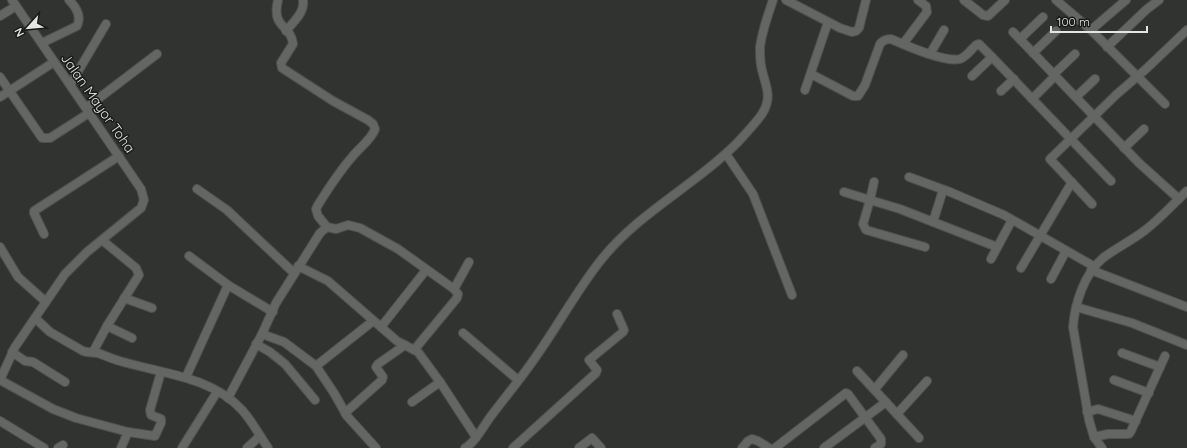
<svg xmlns="http://www.w3.org/2000/svg" width="1187" height="448" font-family="Quicksand,sans-serif">
<style>
.lines{fill:none;stroke-linecap:round;stroke-linejoin:round}
.street-casing{stroke:#4d504d;stroke-width:10}
.street{stroke:#636663;stroke-width:8}
.labels{text-anchor:middle;stroke-width:3;stroke-linejoin:round;paint-order:stroke}
.street-label{font-size:14px;fill:#e4e6e4;stroke:#191a19}
</style>
<rect width="100%" height="100%" fill="#303330"/>
<g class="lines">
<defs>
<g id="street">
<path d="M278 0C271 29 291 24 293 44L281 63 282 68 333 101 368 120 373 124 375 129C372 139 359 148 352 157 339 172 328 189 318 205L316 209 318 216 327 227 336 229 348 225 360 228 398 249 454 289 458 294 457 298 414 350"/>
<path d="M786 0 840 28 852 32 856 31 859 28 866 0"/>
<path d="M964 0 983 15 988 16 1005 0"/>
<path d="M1056 0 1091 30 1165 104"/>
<path d="M0 16 16 6"/>
<path d="M1091 30 1126 0"/>
<path d="M286 31C293 22 305 13 303 0"/>
<path d="M1013 32 1139 163 1179 199"/>
<path d="M1020 39 1043 17"/>
<path d="M42 43 77 26C82 16 76 7 69 0"/>
<path d="M903 44 927 12 926 6 918 0"/>
<path d="M1107 47 1147 9 1159 0"/>
<path d="M1033 53 1056 31"/>
<path d="M930 54 944 30"/>
<path d="M811 74 853 96H858L865 85 880 44C883 40 886 39 891 39 905 45 945 63 960 59 966 57 971 50 976 45L979 44 992 57 1111 181"/>
<path d="M1054 74 1075 54"/>
<path d="M972 76 992 57"/>
<path d="M0 77 42 138H50L89 113"/>
<path d="M70 85 106 24"/>
<path d="M805 90 828 22"/>
<path d="M1001 91 1014 79"/>
<path d="M0 97 54 62"/>
<path d="M1076 97 1095 79"/>
<path d="M1032 99 1055 76"/>
<path d="M86 108 157 54"/>
<path d="M1124 148 1144 129"/>
<path d="M726 154 753 194 792 295"/>
<path d="M909 177 950 192 1004 215 1095 267"/>
<path d="M197 189 227 210 294 273"/>
<path d="M844 192 870 200 874 182"/>
<path d="M1092 204 1050 159 1117 94 1146 69 1187 30"/>
<path d="M933 222 943 190"/>
<path d="M44 234 34 213V211L119 156"/>
<path d="M0 247 18 277 46 302"/>
<path d="M925 247 866 230 863 224 870 200 900 209 997 247"/>
<path d="M189 256 228 285"/>
<path d="M991 259 1012 220"/>
<path d="M298 266 328 281 397 341 418 352 440 382 476 437"/>
<path d="M1021 268 1072 182"/>
<path d="M1091 270 1187 307"/>
<path d="M1051 279 1066 251"/>
<path d="M454 289 469 262"/>
<path d="M124 298 152 308"/>
<path d="M1076 307 1132 323 1187 345"/>
<path d="M35 318 50 332 83 351C88 353 93 352 98 353 108 357 117 361 127 363 166 374 213 378 242 410 252 421 260 436 268 448"/>
<path d="M107 326 132 338"/>
<path d="M381 327 426 270"/>
<path d="M463 333 518 380"/>
<path d="M262 334 284 342 316 366 334 393 347 416 376 448"/>
<path d="M256 344 270 352 285 364 315 400"/>
<path d="M12 352 25 361 33 362 65 382"/>
<path d="M93 352 107 326 139 275 136 268 102 240"/>
<path d="M1122 353 1160 367"/>
<path d="M316 366 373 321"/>
<path d="M857 371 919 438"/>
<path d="M186 377 228 285 273 312"/>
<path d="M0 380 15 347 65 274 87 252 141 208 144 200 141 189 12 0"/>
<path d="M0 380 53 409 76 418 128 432 155 436 161 423V419L151 415 150 410 161 372"/>
<path d="M1114 380 1149 393"/>
<path d="M875 389 903 355"/>
<path d="M228 398 262 334 276 303 320 233 327 227"/>
<path d="M412 402 440 382"/>
<path d="M1087 412 1098 409 1136 421"/>
<path d="M345 413 382 380 383 377 376 367 378 364 405 345"/>
<path d="M897 414 927 381"/>
<path d="M0 421 44 448"/>
<path d="M1094 437 1108 434H1129L1131 431 1165 356"/>
<path d="M58 448 63 445"/>
<path d="M121 448 128 432"/>
<path d="M182 448 217 392"/>
<path d="M247 448 260 436"/>
<path d="M465 448C475 443 484 425 491 416 506 396 523 376 537 355 559 324 577 290 601 260 639 212 696 185 738 142 746 133 755 124 762 114 774 95 764 84 761 65 760 59 760 52 760 47 762 31 768 15 773 0"/>
<path d="M513 448 596 373 597 370 589 360 623 332 624 330 617 314"/>
<path d="M579 448 592 438 601 448"/>
<path d="M742 448 748 441 752 439 758 441 769 448"/>
<path d="M775 448 846 393 848 394 881 439V444L875 448"/>
<path d="M824 448 886 402"/>
<path d="M1102 448 1094 437 1089 420 1073 327C1075 303 1084 274 1103 258 1116 248 1131 241 1144 231 1160 219 1173 204 1187 191"/>
</g>
</defs>
<!-- street casing -->
<use href="#street" class="street-casing"/>
<!-- street -->
<use href="#street" class="street"/>
</g>
<g class="labels">
<!-- street labels -->
<g class="street-label">
<text transform="translate(98 103) rotate(55)" y="5">Jalan Mayor Toha</text>
</g>
</g>
<!-- north arrow -->
<g transform="translate(28 28) rotate(243)" stroke="#191a19" stroke-width="3" paint-order="stroke">
<path d="M0-3L7 15L0 10L-7 15Z" fill="#e4e6e4"/>
<text y="-6" font-size="11" font-weight="bold" text-anchor="middle" fill="#e4e6e4">N</text>
</g>
<!-- scale -->
<path d="M1051 26v6h96v-6" fill="none" stroke="#e4e6e4" stroke-width="2"/>
<text x="1057" y="26" font-size="12" fill="#e4e6e4" stroke="#191a19" stroke-width="3" paint-order="stroke">100 m</text>
</svg>
